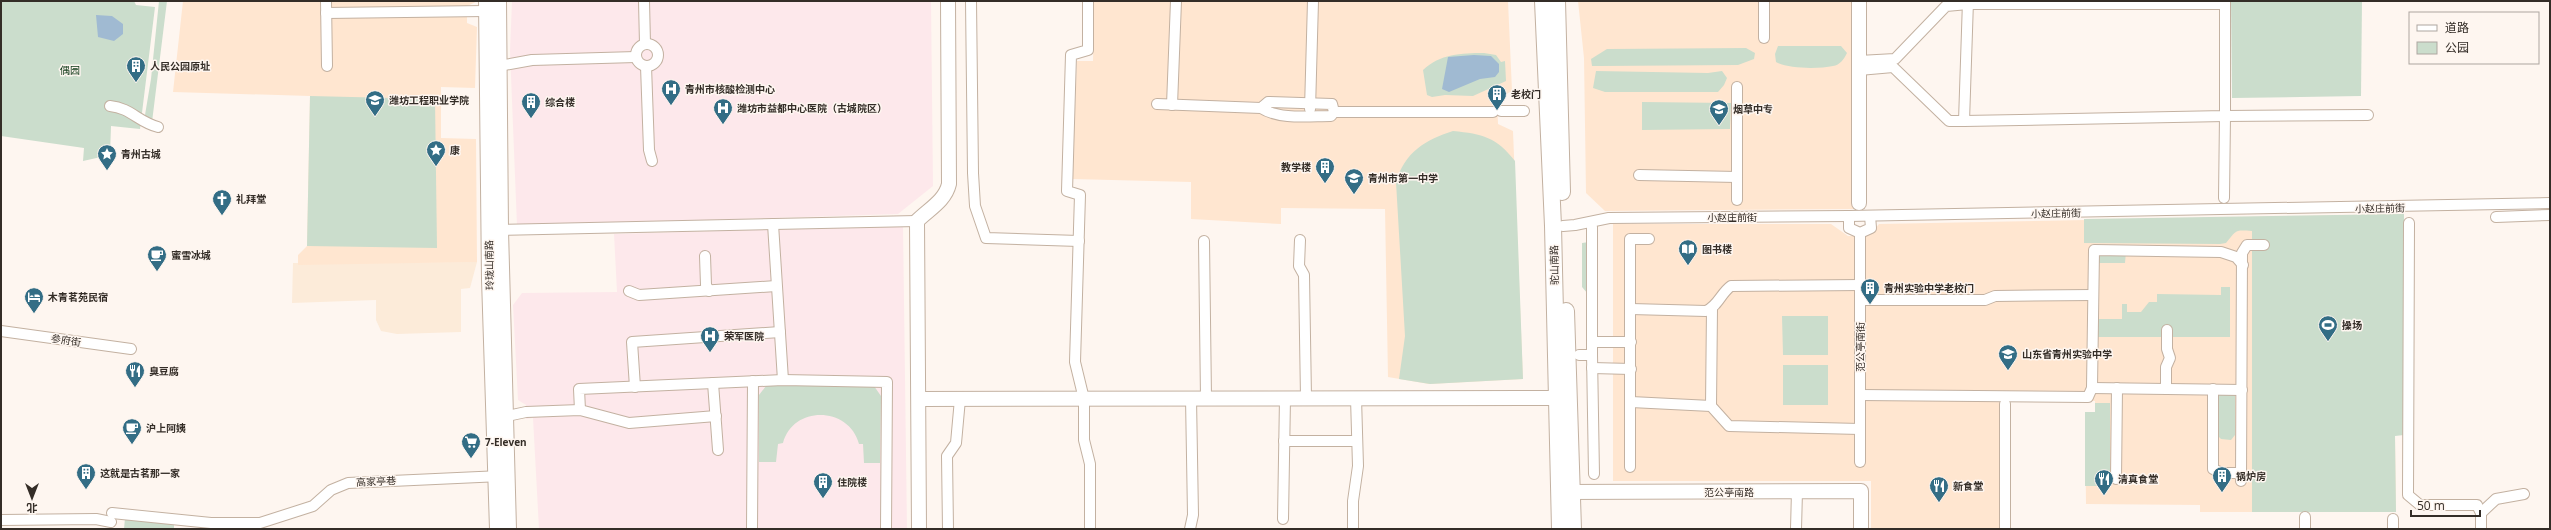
<svg xmlns="http://www.w3.org/2000/svg" width="2551" height="530" font-family="'Open Sans','Noto Sans SC',sans-serif">
<style>
.commercial{fill:#fcebd9}
.built{fill:#ffe6d0}
.medical{fill:#fde8eb}
.green{fill:#cbddcc}
.water{fill:#a0bad2}
.lines{fill:none;stroke-linecap:round;stroke-linejoin:round}
.street-casing{stroke:#c3b1a1;stroke-width:12}
.secondary-casing{stroke:#c3b1a1;stroke-width:16}
.primary-casing{stroke:#c3b1a1;stroke-width:18}
.street{stroke:#fff;stroke-width:10}
.secondary{stroke:#fff;stroke-width:14}
.primary{stroke:#fff;stroke-width:16}
.labels{text-anchor:middle;stroke-width:3;stroke-linejoin:round;paint-order:stroke}
.poi-label{font-size:10px;font-weight:bold;fill:#342d27;stroke:#fef6f0;text-anchor:start}
.park-label{font-size:10px;fill:#0c3715;stroke:#fef6f0}
.street-label{font-size:10px;fill:#342d27;stroke:#fef6f0}
</style>
<rect width="100%" height="100%" fill="#fef6f0"/>
<!-- commercial -->
<path class="commercial" d="M477 262 470 288 461 289V332L397 334 381 331 376 320V300L292 303 293 263Z"/>
<!-- built -->
<g class="built">
<path d="M183 1H478L467 6V23L477 27 475 88 441 87V138L476 139 477 262 298 265V255L307 246 310 96 173 92Z"/>
<path d="M1094 1H1508L1512 91 1497 99 1498 124 1513 131 1523 379 1429 384 1388 377 1385 209 1281 208V224L1191 219V182L1072 179 1077 61H1093Z"/>
<path d="M1578 1H1852L1853 209 1605 211 1586 193 1584 58Z"/>
<path d="M2404 214 2395 436 2396 512H2200V505L2086 504 2085 412H2095V401L2000 400 2001 529H1871V481H1613V224H1831L1848 236H1860L1870 235 1879 224Z"/>
</g>
<!-- medical -->
<g class="medical">
<path d="M512 1H931L933 186 898 214 517 226 510 51Z"/>
<path d="M903 226 907 529H539L533 418 526 419V405L518 400 513 305 522 293 617 292 614 234Z"/>
</g>
<!-- green -->
<g class="green">
<path d="M1 1H134L136 5 155 7 140 129 111 126 110 155 83 161 84 148 1 136Z"/>
<path d="M159 1H167L152 122 144 121 151 79Z"/>
<path d="M2231 1H2362L2361 96 2232 98Z"/>
<path d="M1778 46H1841L1847 53C1844 59 1840 65 1833 66 1819 69 1788 69 1776 62L1775 54Z"/>
<path d="M1746 48 1755 53 1754 59 1738 65 1600 66H1592L1591 59 1607 49Z"/>
<path d="M1484 53 1496 55 1501 62 1505 61 1506 81 1473 96 1445 95 1432 97 1427 95 1423 70C1440 54 1461 53 1484 53Z"/>
<path d="M1596 71 1708 73 1722 71 1727 78 1724 85 1718 92H1605L1593 88Z"/>
<path d="M310 96 435 99 437 248 307 246Z"/>
<path d="M1642 102 1731 103 1730 129 1642 130Z"/>
<path d="M1453 131C1483 134 1496 137 1515 161L1523 379 1430 384 1399 379 1405 336 1396 182C1405 152 1425 140 1453 131Z"/>
<path d="M2404 214V435L2395 436 2396 512H2252V231C2234 230 2237 230 2226 243L2220 244 2084 243V219Z"/>
<path d="M1589 242 1588 294 1582 287V243Z"/>
<path d="M2097 252H2126L2125 263H2096Z"/>
<path d="M2221 287H2230V337H2096V319H2122V304H2127V312H2141L2149 302H2157V294L2221 295Z"/>
<path d="M1782 316H1828V355H1783Z"/>
<rect x="1783" y="365" width="45" height="40"/>
<path d="M766 386H874L881 396 880 463H864L863 444H859C849 406 793 405 783 443L778 444 776 462H759V395Z"/>
<path d="M2218 392H2235V435L2231 440 2221 439 2217 435Z"/>
<path d="M2095 403H2110V486H2085V412H2095Z"/>
<path d="M125 518 174 524V528L124 529Z"/>
</g>
<!-- water -->
<g class="water">
<path d="M96 15 112 16 123 24V34L114 41 98 37Z"/>
<path d="M1474 55 1491 56 1499 64V72L1495 77 1480 79 1449 92 1442 89 1448 57Z"/>
</g>
<g class="lines">
<defs>
<g id="street">
<path d="M326 1 327 66"/>
<path d="M644 1 645 44"/>
<path d="M971 1 973 173 975 206 986 238 1079 241"/>
<path d="M1088 1V50L1071 55 1067 191 1080 195 1075 362 1084 399V440L1090 464V529"/>
<path d="M1764 1V38"/>
<path d="M1968 1 1964 121 2225 116V1"/>
<path d="M326 13 485 11"/>
<circle cx="647" cy="55" r="11"/>
<path d="M1859 61 1895 59 1946 6 1968 4H2225"/>
<path d="M499 66 532 60 636 57"/>
<path d="M646 66 649 150 652 161"/>
<path d="M1859 70 1893 67 1949 121H1964"/>
<path d="M1737 87V200"/>
<path d="M1157 104 1261 108C1280 120 1309 116 1331 116L1334 112 1332 104 1268 102 1261 108"/>
<path d="M1172 105 1176 1"/>
<path d="M110 106C131 108 138 122 158 127"/>
<path d="M1310 109 1313 1"/>
<path d="M1501 111H1524"/>
<path d="M1334 112H1493"/>
<path d="M1639 175 1737 177"/>
<path d="M2224 198 2225 116 2368 115"/>
<path d="M1849 216V228L1860 233 1871 228 1870 216"/>
<path d="M2496 217 2550 215"/>
<path d="M2409 223 2408 495 2420 505H2477L2481 513"/>
<path d="M773 224 783 380"/>
<path d="M1563 226 1575 225 1609 218 1849 216 2550 203"/>
<path d="M1592 227V355L1594 474"/>
<path d="M501 230 917 221"/>
<path d="M1300 240 1299 266 1304 275 1306 398"/>
<path d="M1204 241 1206 398"/>
<path d="M705 256 706 285 709 291"/>
<path d="M629 291 639 295 776 286"/>
<path d="M1860 300H1985L1995 296 2093 295"/>
<path d="M1631 309 1706 311C1718 306 1721 293 1731 286L1860 285"/>
<path d="M1 331 131 349"/>
<path d="M1592 342H1631"/>
<path d="M1579 355H1592"/>
<path d="M1592 368 1631 369"/>
<path d="M713 383 718 450"/>
<path d="M635 387 632 342 780 332"/>
<path d="M2092 388 2242 390"/>
<path d="M2166 389V367L2170 358 2167 349V330"/>
<path d="M2213 389V469L2222 473H2241"/>
<path d="M1860 395 2088 397 2092 388 2094 250 2221 252 2236 257 2243 265"/>
<path d="M1631 402 1711 406 1729 426 1860 429"/>
<path d="M2005 404V529"/>
<path d="M1711 406 1712 308"/>
<path d="M580 410 579 389 783 380 887 382 886 529"/>
<path d="M507 416 526 412 580 410 629 423 716 416"/>
<path d="M1284 441H1357"/>
<path d="M1860 462V233"/>
<path d="M1630 467V239H1649"/>
<path d="M2116 479 2117 388"/>
<path d="M2241 481 2242 253 2247 245H2264"/>
<path d="M112 513 211 523H260L313 506 331 490 348 483 501 476"/>
<path d="M1283 519 1285 398"/>
<path d="M1 520 96 519 111 522"/>
<path d="M752 529 753 381"/>
<path d="M948 529 947 456 956 443 960 399"/>
<path d="M1190 529 1193 515 1191 398"/>
<path d="M1353 529V501L1358 466 1356 398"/>
<path d="M1796 529 1797 491"/>
<path d="M2305 529V517"/>
<path d="M2393 529V519"/>
<path d="M2481 529V513L2496 499 2524 494"/>
</g>
<g id="secondary">
<path d="M486 1 489 279 497 529"/>
<path d="M499 1 501 230 509 529"/>
<path d="M1859 1V203"/>
<path d="M919 399 1569 398"/>
<path d="M1562 492 1861 491V529"/>
<path d="M919 529 917 221C929 209 945 201 949 184L948 1"/>
</g>
<g id="primary">
<path d="M1543 1 1553 226 1560 529"/>
<path d="M1557 1 1562 192"/>
<path d="M1566 311 1573 529"/>
</g>
</defs>
<!-- street casing -->
<use href="#street" class="street-casing"/>
<!-- secondary casing -->
<use href="#secondary" class="secondary-casing"/>
<!-- primary casing -->
<use href="#primary" class="primary-casing"/>
<!-- street -->
<use href="#street" class="street"/>
<!-- secondary -->
<use href="#secondary" class="secondary"/>
<!-- primary -->
<use href="#primary" class="primary"/>
</g>
<!-- icons -->
<defs>
<symbol id="building-pin" viewBox="-11 -11 22 30"><path d="M0 17L-7.5 6A9.5 9.5 0 1 1 7.5 6Z" fill="#336d85" stroke="#fef6f0"/><path d="M-4-6H4V6H1V3H-1V6H-4ZM-2.5-4.3h1.7v1.8h-1.7ZM.8-4.3h1.7v1.8H.8ZM-2.5-1h1.7V.8h-1.7ZM.8-1h1.7V.8H.8Z" fill="#fff"/></symbol>
<symbol id="hospital-pin" viewBox="-11 -11 22 30"><path d="M0 17L-7.5 6A9.5 9.5 0 1 1 7.5 6Z" fill="#336d85" stroke="#fef6f0"/><path d="M-5-5h3v3.5h4V-5h3V5h-3V1.5h-4V5h-3Z" fill="#fff"/></symbol>
<symbol id="university-pin" viewBox="-11 -11 22 30"><path d="M0 17L-7.5 6A9.5 9.5 0 1 1 7.5 6Z" fill="#336d85" stroke="#fef6f0"/><path d="M0-5L7-2L0 1L-7-2ZM-4 1L0 2.5L4 1V4Q0 6-4 4Z" fill="#fff"/></symbol>
<symbol id="school-pin" viewBox="-11 -11 22 30"><path d="M0 17L-7.5 6A9.5 9.5 0 1 1 7.5 6Z" fill="#336d85" stroke="#fef6f0"/><path d="M0-5L7-2L0 1L-7-2ZM-4 1L0 2.5L4 1V4Q0 6-4 4Z" fill="#fff"/></symbol>
<symbol id="sight-pin" viewBox="-11 -11 22 30"><path d="M0 17L-7.5 6A9.5 9.5 0 1 1 7.5 6Z" fill="#336d85" stroke="#fef6f0"/><path d="M0-6L1.8-2.2L6-1.7L2.9 1.2L3.7 5.4L0 3.3L-3.7 5.4L-2.9 1.2L-6-1.7L-1.8-2.2Z" fill="#fff"/></symbol>
<symbol id="church-pin" viewBox="-11 -11 22 30"><path d="M0 17L-7.5 6A9.5 9.5 0 1 1 7.5 6Z" fill="#336d85" stroke="#fef6f0"/><path d="M-1.2-6h2.4v3.5h3.3v2.4h-3.3V6h-2.4V-.1h-3.3v-2.4h3.3Z" fill="#fff"/></symbol>
<symbol id="library-pin" viewBox="-11 -11 22 30"><path d="M0 17L-7.5 6A9.5 9.5 0 1 1 7.5 6Z" fill="#336d85" stroke="#fef6f0"/><path d="M-6-4Q-3-5.5-.7-3.5V5Q-3 3-6 4ZM6-4Q3-5.5 .7-3.5V5Q3 3 6 4Z" fill="#fff"/></symbol>
<symbol id="cafe-pin" viewBox="-11 -11 22 30"><path d="M0 17L-7.5 6A9.5 9.5 0 1 1 7.5 6Z" fill="#336d85" stroke="#fef6f0"/><path d="M-5.5-4.5H6V0H3Q3 3.5 0 3.5H-2.5Q-5.5 3.5-5.5 0ZM3-3.2v2h1.7v-2ZM-6 4.5H4V6H-6Z" fill="#fff"/></symbol>
<symbol id="hotel-pin" viewBox="-11 -11 22 30"><path d="M0 17L-7.5 6A9.5 9.5 0 1 1 7.5 6Z" fill="#336d85" stroke="#fef6f0"/><path d="M-6-4.5h1.5V1H6V5H4.5V3h-9V5H-6ZM-4 0a1.8 1.8 0 1 1 3.6 0ZM.5 0V-2.5h3Q6-2.5 6 0Z" fill="#fff"/></symbol>
<symbol id="stadium-pin" viewBox="-11 -11 22 30"><path d="M0 17L-7.5 6A9.5 9.5 0 1 1 7.5 6Z" fill="#336d85" stroke="#fef6f0"/><path d="M0-5a6.5 5 0 1 0 0 10a6.5 5 0 1 0 0-10ZM-3.5-1.8h7v3.6h-7Z" fill="#fff"/></symbol>
<symbol id="restaurant-pin" viewBox="-11 -11 22 30"><path d="M0 17L-7.5 6A9.5 9.5 0 1 1 7.5 6Z" fill="#336d85" stroke="#fef6f0"/><path d="M-5-6h1v4h1v-4h1v4h1v-4h1v5L-1.5 .5V6h-2V.5L-5-1ZM5-6V6H3V1.5H1.5Q1.5-4 5-6Z" fill="#fff"/></symbol>
<symbol id="supermarket-pin" viewBox="-11 -11 22 30"><path d="M0 17L-7.5 6A9.5 9.5 0 1 1 7.5 6Z" fill="#336d85" stroke="#fef6f0"/><path d="M-6-5.5h2.5l.6 2H6L4.5 2H-2.5L-4.4-4H-6ZM-1.5 3.2a1.3 1.3 0 1 0 .1 0ZM3 3.2a1.3 1.3 0 1 0 .1 0Z" fill="#fff"/></symbol>
</defs>
<g fill-rule="evenodd">
<use href="#building-pin" x="125" y="55" width="22" height="30"/>
<use href="#hospital-pin" x="660" y="78" width="22" height="30"/>
<use href="#building-pin" x="1486" y="83" width="22" height="30"/>
<use href="#university-pin" x="364" y="89" width="22" height="30"/>
<use href="#building-pin" x="520" y="91" width="22" height="30"/>
<use href="#hospital-pin" x="712" y="97" width="22" height="30"/>
<use href="#school-pin" x="1708" y="98" width="22" height="30"/>
<use href="#sight-pin" x="425" y="139" width="22" height="30"/>
<use href="#sight-pin" x="96" y="143" width="22" height="30"/>
<use href="#building-pin" x="1314" y="156" width="22" height="30"/>
<use href="#school-pin" x="1343" y="167" width="22" height="30"/>
<use href="#church-pin" x="211" y="188" width="22" height="30"/>
<use href="#library-pin" x="1677" y="238" width="22" height="30"/>
<use href="#cafe-pin" x="146" y="244" width="22" height="30"/>
<use href="#building-pin" x="1859" y="277" width="22" height="30"/>
<use href="#hotel-pin" x="23" y="286" width="22" height="30"/>
<use href="#stadium-pin" x="2317" y="314" width="22" height="30"/>
<use href="#hospital-pin" x="699" y="325" width="22" height="30"/>
<use href="#school-pin" x="1997" y="343" width="22" height="30"/>
<use href="#restaurant-pin" x="124" y="360" width="22" height="30"/>
<use href="#cafe-pin" x="121" y="417" width="22" height="30"/>
<use href="#supermarket-pin" x="460" y="431" width="22" height="30"/>
<use href="#building-pin" x="75" y="462" width="22" height="30"/>
<use href="#building-pin" x="2211" y="465" width="22" height="30"/>
<use href="#restaurant-pin" x="2093" y="468" width="22" height="30"/>
<use href="#building-pin" x="812" y="471" width="22" height="30"/>
<use href="#restaurant-pin" x="1928" y="475" width="22" height="30"/>
</g>
<g class="labels">
<!-- poi labels -->
<g class="poi-label">
<text x="150" y="70">人民公园原址</text>
<text x="685" y="93">青州市核酸检测中心</text>
<text x="1511" y="98">老校门</text>
<text x="389" y="104">潍坊工程职业学院</text>
<text x="545" y="106">综合楼</text>
<text x="737" y="112">潍坊市益都中心医院（古城院区）</text>
<text x="1733" y="113">烟草中专</text>
<text x="450" y="154">康</text>
<text x="121" y="158">青州古城</text>
<text x="1311" y="171" text-anchor="end">教学楼</text>
<text x="1368" y="182">青州市第一中学</text>
<text x="236" y="203">礼拜堂</text>
<text x="1702" y="253">图书楼</text>
<text x="171" y="259">蜜雪冰城</text>
<text x="1884" y="292">青州实验中学老校门</text>
<text x="48" y="301">木青茗苑民宿</text>
<text x="2342" y="329">操场</text>
<text x="724" y="340">荣军医院</text>
<text x="2022" y="358">山东省青州实验中学</text>
<text x="149" y="375">臭豆腐</text>
<text x="146" y="432">沪上阿姨</text>
<text x="485" y="446">7-Eleven</text>
<text x="100" y="477">这就是古茗那一家</text>
<text x="2236" y="480">锅炉房</text>
<text x="2118" y="483">清真食堂</text>
<text x="837" y="486">住院楼</text>
<text x="1953" y="490">新食堂</text>
</g>
<!-- park labels -->
<g class="park-label">
<text x="70" y="74">偶园</text>
</g>
<!-- street labels -->
<g class="street-label">
<text transform="translate(2380 208) rotate(-1)" y="4">小赵庄前街</text>
<text transform="translate(2056 213) rotate(-1)" y="4">小赵庄前街</text>
<text x="1732" y="221">小赵庄前街</text>
<text transform="translate(489 265) rotate(-91)" y="4">玲珑山南路</text>
<text transform="translate(1554 265) rotate(-91)" y="4">驼山南路</text>
<text transform="translate(66 340) rotate(8)" y="4">参府街</text>
<text transform="translate(1860 347) rotate(-90)" y="4">范公亭南街</text>
<text transform="translate(376 481) rotate(-3)" y="4">高家亭巷</text>
<text x="1729" y="496">范公亭南路</text>
</g>
</g>
<!-- border -->
<rect width="2551" height="530" fill="none" stroke="#342d27" stroke-width="4"/>
<!-- legend -->
<rect x="2409" y="12" width="130" height="52" fill="#fef6f0" stroke="#ada6a0"/>
<rect x="2417" y="25" width="20" height="6" fill="#ffffff" stroke="#ada6a0"/>
<text x="2445" y="32" font-size="12" fill="#342d27">道路</text>
<rect x="2417" y="42" width="20" height="12" fill="#cbddcc" stroke="#ada6a0"/>
<text x="2445" y="52" font-size="12" fill="#342d27">公园</text>
<!-- north arrow -->
<g transform="translate(32 498) rotate(180)" stroke="#fef6f0" stroke-width="3" paint-order="stroke">
<path d="M0-3L7 15L0 10L-7 15Z" fill="#342d27"/>
<text y="-6" font-size="11" font-weight="bold" text-anchor="middle" fill="#342d27">北</text>
</g>
<!-- scale -->
<path d="M2411 510v6h69v-6" fill="none" stroke="#342d27" stroke-width="2"/>
<text x="2417" y="510" font-size="12" fill="#342d27" stroke="#fef6f0" stroke-width="3" paint-order="stroke">50 m</text>
</svg>
